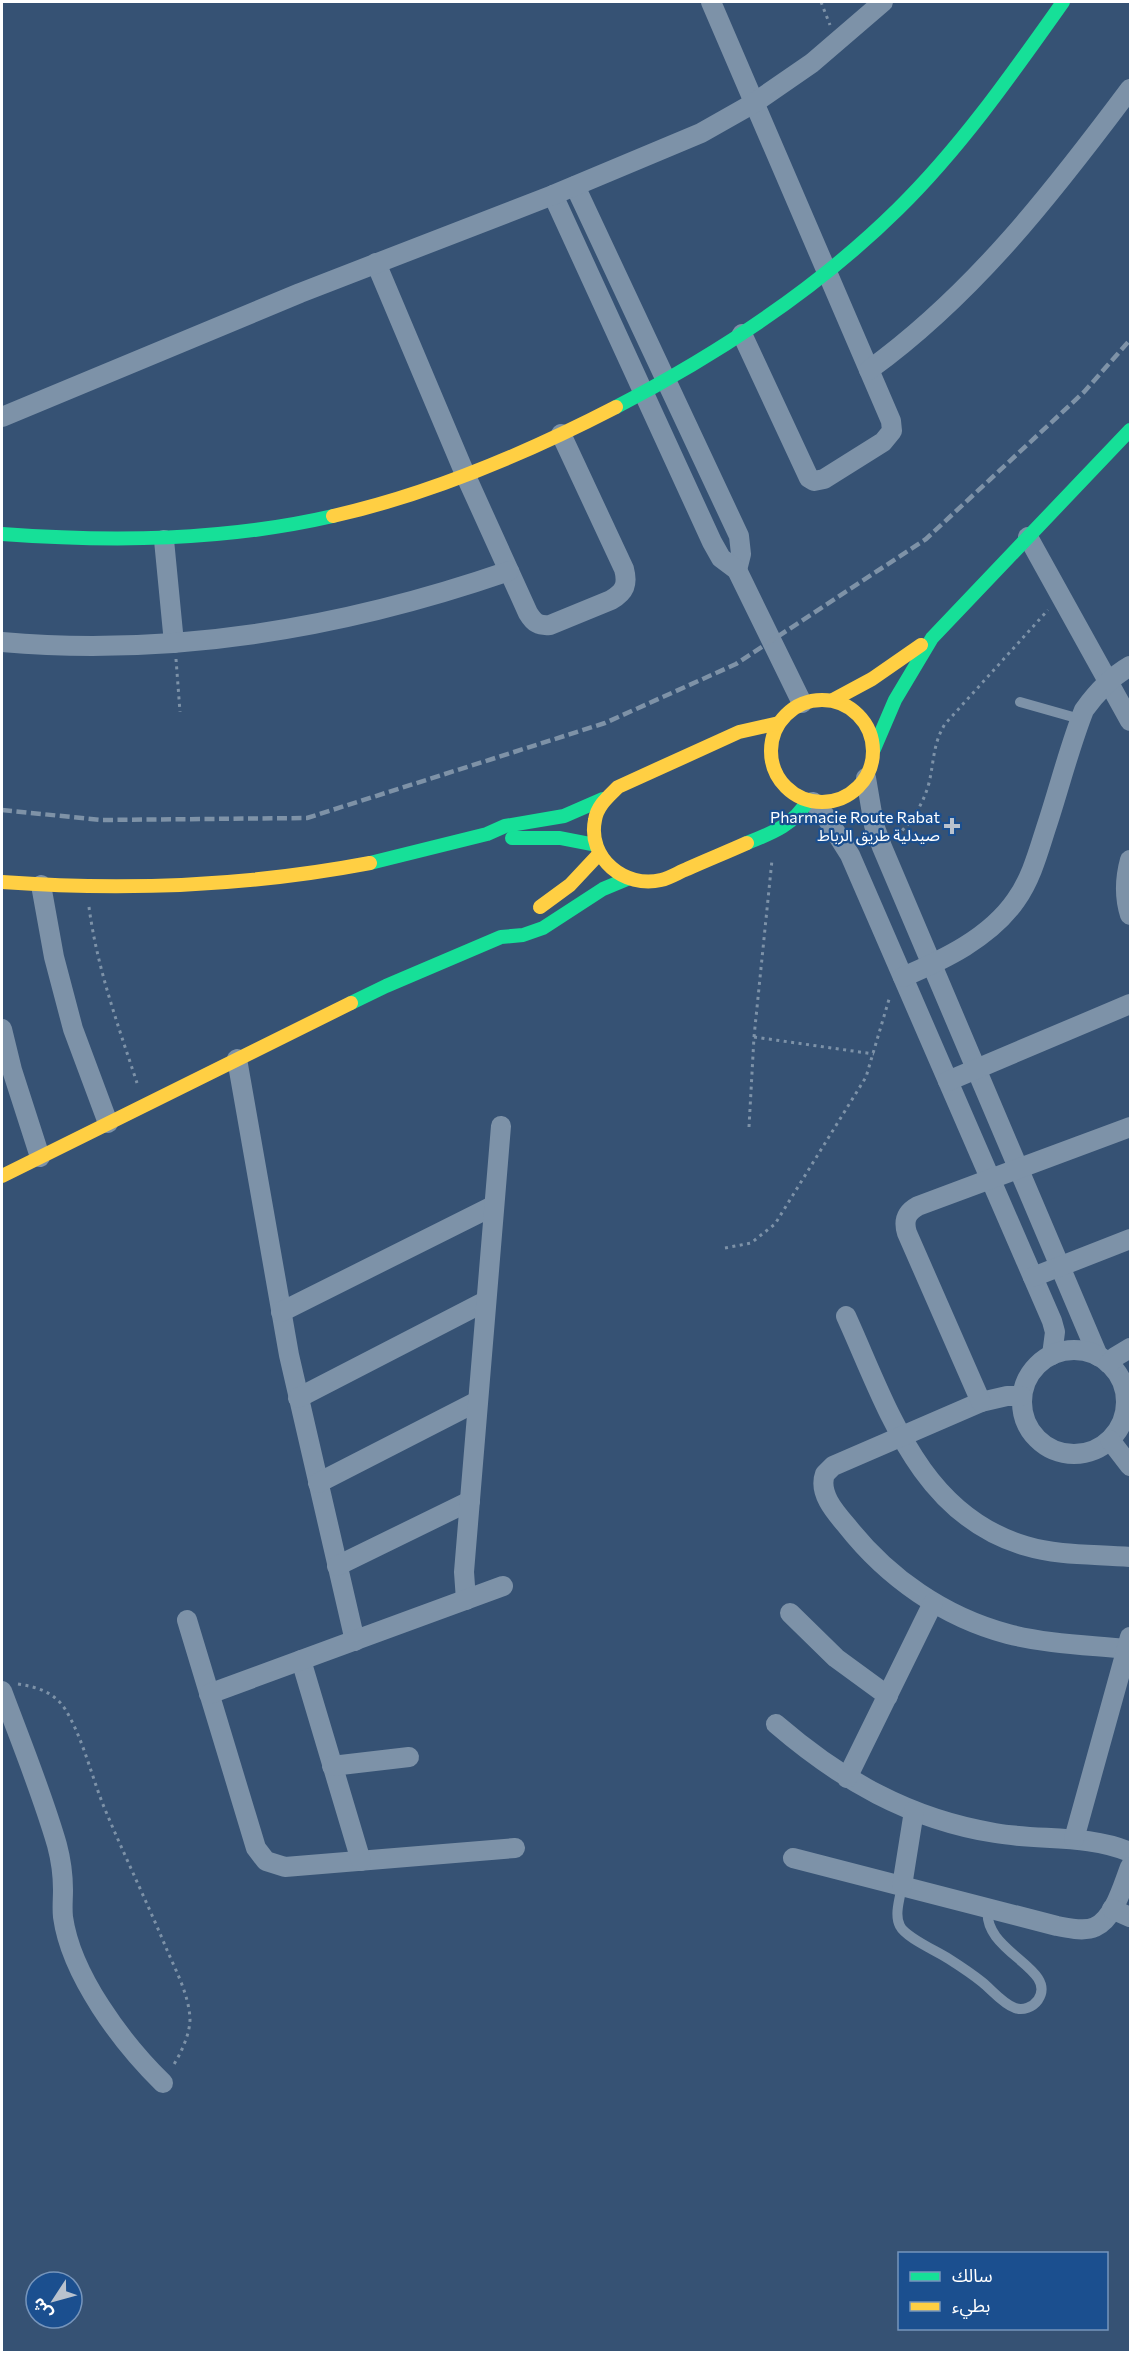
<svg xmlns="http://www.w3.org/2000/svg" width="1132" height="2354" font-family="Commissioner,'Noto Sans Arabic',sans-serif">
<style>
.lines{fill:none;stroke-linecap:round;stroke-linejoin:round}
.path{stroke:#7d92a8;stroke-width:3;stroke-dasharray:3 4.5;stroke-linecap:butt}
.lane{stroke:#7d92a8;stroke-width:10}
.street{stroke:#7d92a8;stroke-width:20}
.fast{stroke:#16e098;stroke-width:14}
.slow{stroke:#ffcf43;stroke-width:14}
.rail{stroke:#7e92a7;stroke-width:4.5;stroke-dasharray:10 4.5;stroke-linecap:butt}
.poi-dot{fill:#b9c2ce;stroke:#1b4f8f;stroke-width:2}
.labels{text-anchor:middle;stroke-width:4.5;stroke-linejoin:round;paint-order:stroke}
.poi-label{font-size:16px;fill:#fff;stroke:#1b4f8f;text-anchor:end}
</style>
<rect width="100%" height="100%" fill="#365274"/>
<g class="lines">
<!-- path -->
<g class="path">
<path d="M821 2 830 25"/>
<path d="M176 659 180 712"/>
<path d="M897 836C912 821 923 805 929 783 934 762 933 743 945 724L1048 610"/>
<path d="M89 907C97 968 118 1025 137 1083"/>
<path d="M754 1037 874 1054"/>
<path d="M749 1127 754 1037 772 860"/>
<path d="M725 1248 751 1243 775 1224 866 1077 890 996"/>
<path d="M18 1684C37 1687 54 1692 65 1709 83 1738 91 1775 104 1807 124 1855 147 1902 167 1950 176 1971 189 1995 190 2019 190 2034 181 2053 173 2066"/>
</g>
<!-- lane -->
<g class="lane">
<path d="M1020 702 1080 719"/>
<path d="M902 1886C900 1898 894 1915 900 1926 906 1938 937 1951 949 1959 960 1966 972 1974 982 1982 992 1990 1003 2004 1015 2008 1023 2011 1033 2007 1038 2000 1059 1968 981 1952 988 1908"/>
</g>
<!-- street -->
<g class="street">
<path d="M711 2 891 421 892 431 883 442 824 479 814 481 809 478 742 334"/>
<path d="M575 186 739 536 741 554 737 570"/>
<path d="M553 195 712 542 721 558 737 570 802 703"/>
<path d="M376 263 465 474 528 613C534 623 539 626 550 625L611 600C625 592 628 584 624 569L561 434"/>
<path d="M869 370C974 294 1053 192 1130 89"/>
<path d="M2 417 300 293 553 195 701 133 754 103 812 63 883 2"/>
<path d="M1028 537 1130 721"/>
<path d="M164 540 174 643"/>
<path d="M2 642C174 657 347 627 509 571"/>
<path d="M866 778 874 825 882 847 1098 1356"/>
<path d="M813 802 826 817 850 855 1052 1321 1055 1332 1052 1355"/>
<path d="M1130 860C1125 878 1124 896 1130 915"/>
<path d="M41 885 54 957 73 1029 108 1123"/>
<path d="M903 977C943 960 990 938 1016 900 1031 879 1038 853 1046 828 1059 789 1069 748 1084 710 1097 692 1111 677 1130 666"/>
<path d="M2 1029 12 1070 40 1157"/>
<path d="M237 1059 289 1355 355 1641"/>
<path d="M948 1081 1130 1004"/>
<path d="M1033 1277 1130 1239"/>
<path d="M281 1312 493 1206"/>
<path d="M846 1316C887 1406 919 1515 1026 1546 1059 1556 1096 1554 1130 1557"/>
<circle cx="1074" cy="1402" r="52"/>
<path d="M1109 1364 1115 1357 1130 1348"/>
<path d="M1022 1396H1007L981 1402 833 1466 825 1474C818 1493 835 1512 847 1526 888 1578 944 1617 1008 1634 1047 1644 1087 1645 1127 1649"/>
<path d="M298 1398 486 1301"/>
<path d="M981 1402 907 1233C903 1220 907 1212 918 1206L1130 1127"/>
<path d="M1110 1440 1130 1466"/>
<path d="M318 1483 478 1401"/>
<path d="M337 1566 470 1501"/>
<path d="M466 1600 464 1572 501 1126"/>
<path d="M790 1613 836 1658 888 1696"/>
<path d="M187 1620 256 1848 266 1861 285 1867 515 1848"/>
<path d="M301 1660 361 1861"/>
<path d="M2 1691C21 1742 42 1793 57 1845 61 1860 63 1875 63 1890 63 1899 62 1908 63 1917 71 1975 122 2043 163 2083"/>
<path d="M209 1694 503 1586"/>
<path d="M776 1724C841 1780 909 1819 995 1833 1040 1841 1087 1834 1130 1852"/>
<path d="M332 1766 409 1757"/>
<path d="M847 1778 933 1603"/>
<path d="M1074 1839 1130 1637"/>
<path d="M793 1858 1057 1926C1068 1928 1084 1932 1095 1927 1114 1919 1123 1885 1130 1867"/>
<path d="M902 1886 914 1811"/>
<path d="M1112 1909 1130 1917"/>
</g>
<!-- fast -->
<g class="fast">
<path d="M616 407C718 354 816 290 898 209 961 147 1012 74 1063 2"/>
<path d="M2 534C113 542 224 541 333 516"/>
<path d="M874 749 895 700 932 638 1130 430"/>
<path d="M512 838H560L596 845"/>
<path d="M747 843C772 833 794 825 808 800"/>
<path d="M370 863 487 834 505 826 564 816 603 799"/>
<path d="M351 1003 386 986 501 937 523 935 543 928 603 889 627 879"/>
</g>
<!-- slow -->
<g class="slow">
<path d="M333 516C431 494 527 453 616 407"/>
<circle cx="822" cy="751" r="51"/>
<path d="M833 700 872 679 921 645"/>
<path d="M747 843C727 852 707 860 687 869 679 872 670 878 661 880 625 889 587 858 595 820 597 806 608 797 618 787L739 732 779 723"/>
<path d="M2 882C125 891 249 886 370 863"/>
<path d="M540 907 570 885 599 854"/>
<path d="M2 1176 351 1003"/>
</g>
<!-- rail -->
<path class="rail" d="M2 810 101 820 307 818 605 723 736 664 926 539 1084 392 1130 340"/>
</g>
<!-- markers -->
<path class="poi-dot" d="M949 817h6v6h6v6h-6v6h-6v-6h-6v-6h6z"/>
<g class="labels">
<!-- poi labels -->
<g class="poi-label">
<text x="940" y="823">Pharmacie Route Rabat<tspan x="940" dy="18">صيدلية طريق الرباط</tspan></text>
</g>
</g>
<!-- border -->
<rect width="1132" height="2354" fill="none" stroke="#ffffff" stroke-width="6"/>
<!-- legend -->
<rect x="898" y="2252" width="210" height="78" fill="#1b4f8f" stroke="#7695bc" stroke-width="1.5"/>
<rect x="910" y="2272" width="30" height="9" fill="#16e098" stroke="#7695bc" stroke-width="1.5"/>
<text x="952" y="2282" font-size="18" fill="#ffffff">سالك</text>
<rect x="910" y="2302" width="30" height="9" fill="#ffcf43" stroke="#7695bc" stroke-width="1.5"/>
<text x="952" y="2312" font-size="18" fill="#ffffff">بطيء</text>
<!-- north arrow -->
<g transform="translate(54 2300) rotate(234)"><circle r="28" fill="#1b4f8f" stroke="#7695bc" stroke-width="1.5"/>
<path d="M0-4.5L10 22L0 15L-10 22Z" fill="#b9c2ce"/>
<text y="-9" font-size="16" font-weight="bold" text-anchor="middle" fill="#ffffff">ش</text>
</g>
</svg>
